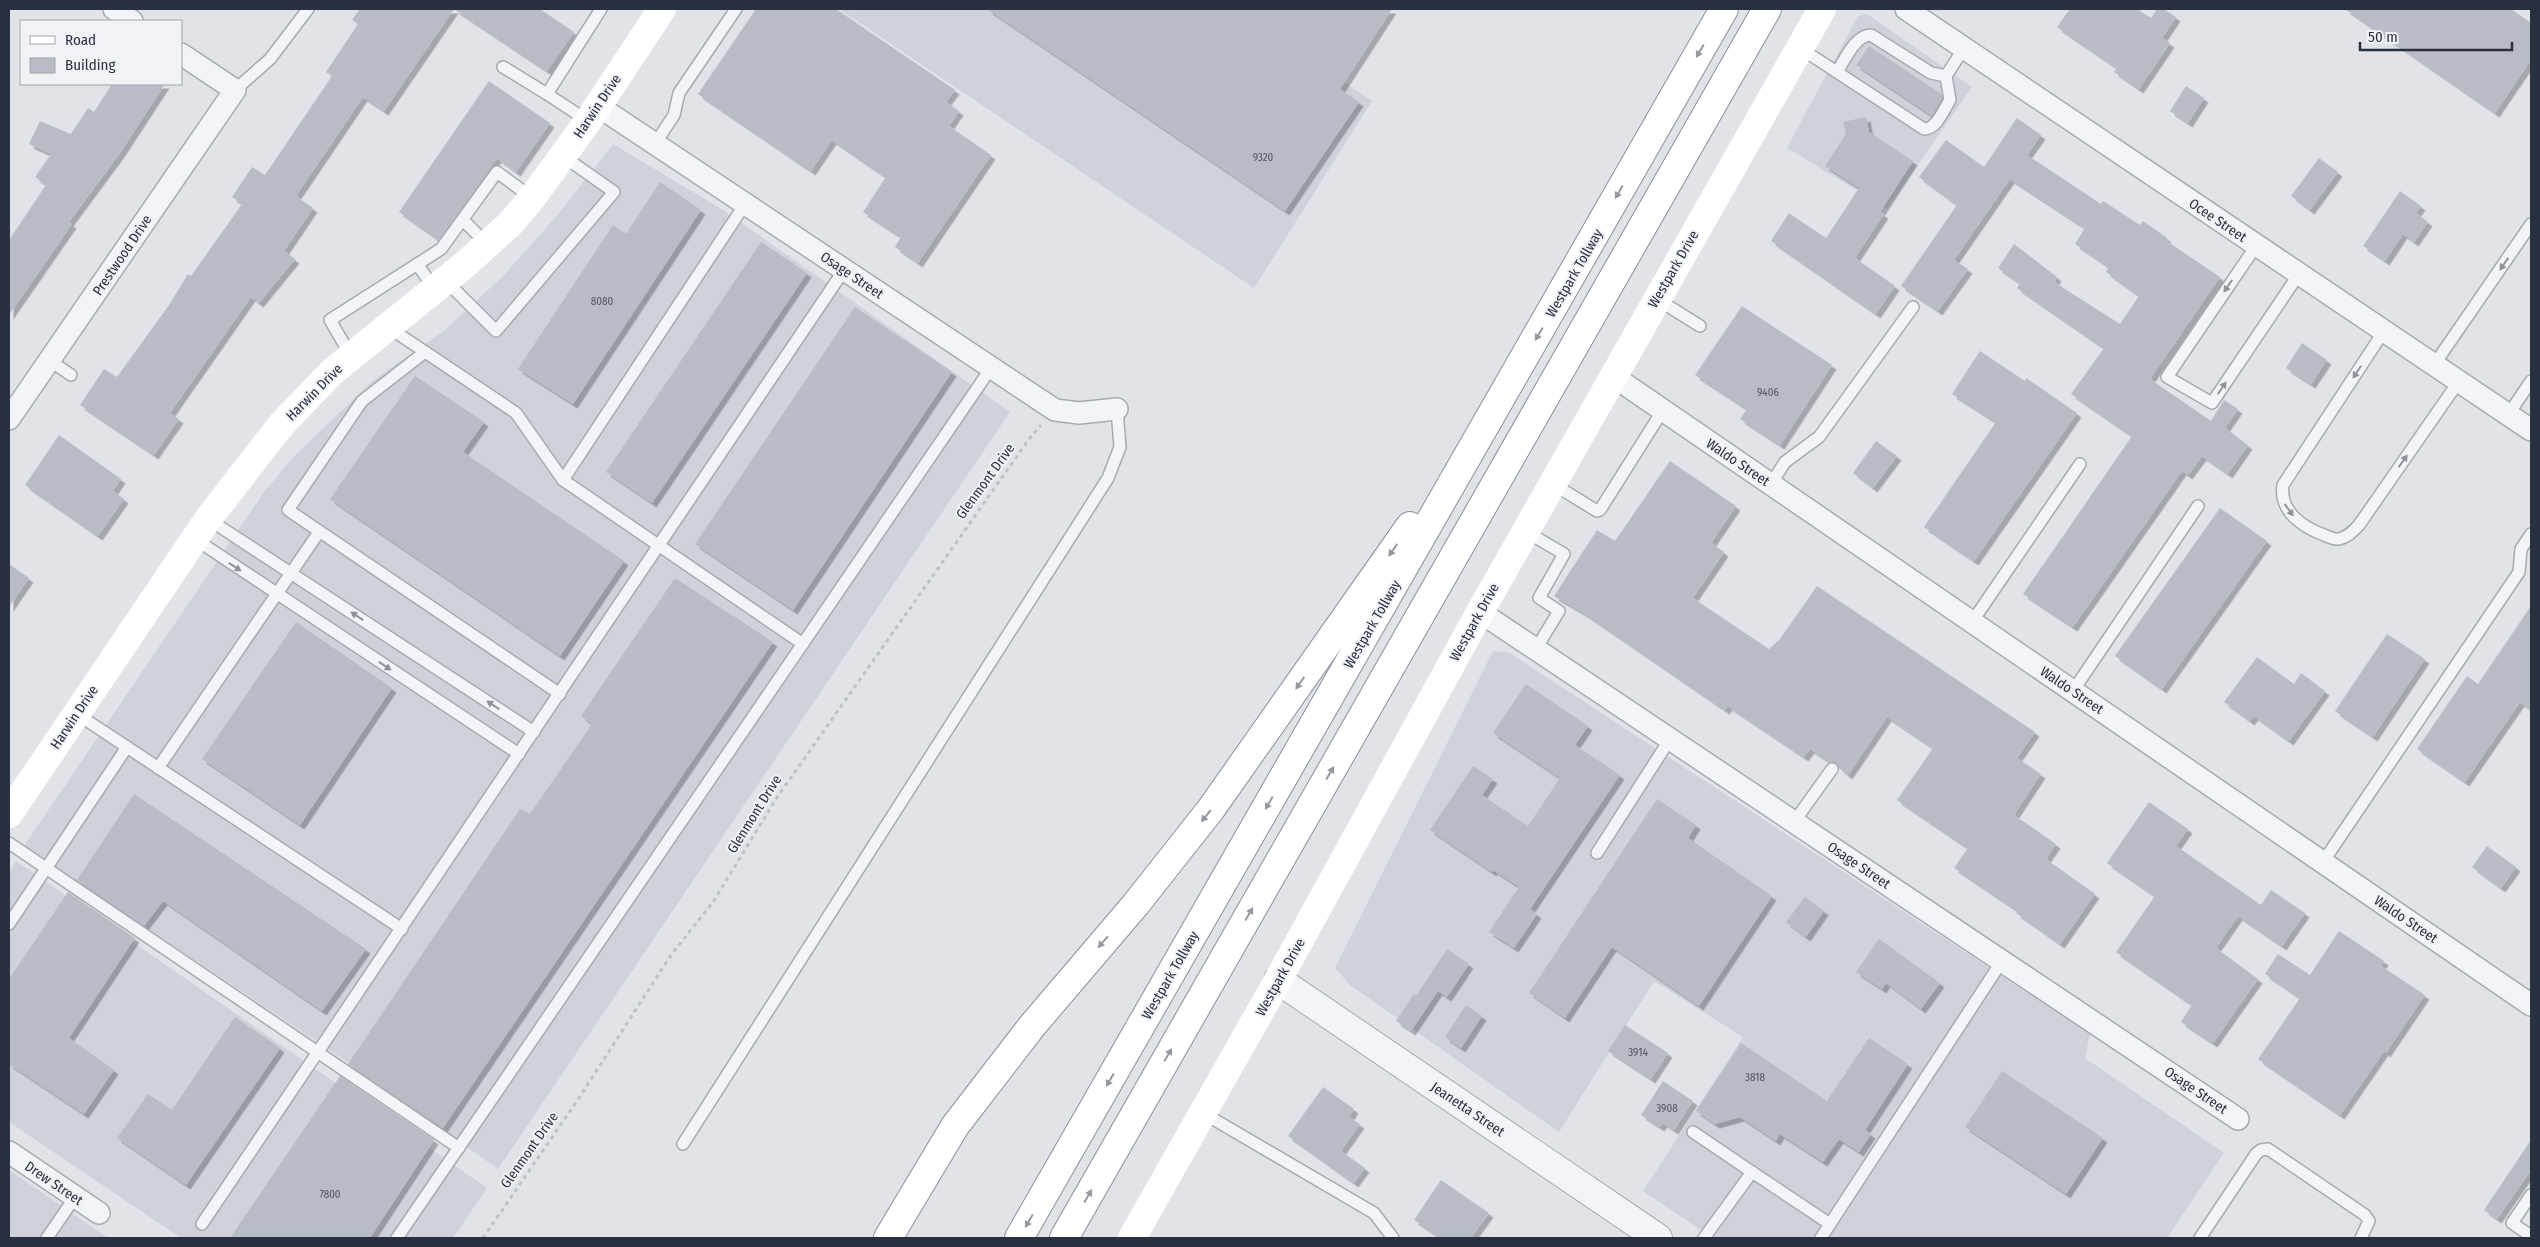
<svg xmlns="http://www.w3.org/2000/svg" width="2540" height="1247" font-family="'Fira Sans Condensed',sans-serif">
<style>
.built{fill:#cfd2db}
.building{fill:#b8bcc6;filter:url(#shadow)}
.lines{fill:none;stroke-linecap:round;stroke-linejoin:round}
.service-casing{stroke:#a6aab3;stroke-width:14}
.minor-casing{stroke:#a6aab3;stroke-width:24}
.tertiary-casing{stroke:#a6aab3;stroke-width:30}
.motorway-casing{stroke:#88909f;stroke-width:30}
.path{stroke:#bec1c7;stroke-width:3;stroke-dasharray:4 4;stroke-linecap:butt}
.service{stroke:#f3f4f7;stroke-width:11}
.minor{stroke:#f3f4f7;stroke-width:21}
.tertiary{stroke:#f3f4f7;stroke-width:28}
.secondary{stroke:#fff;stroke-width:28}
.motorway{stroke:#fff;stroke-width:28}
.oneway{fill:#9498a0}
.oneway2{fill:#8e929c}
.labels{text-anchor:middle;stroke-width:4;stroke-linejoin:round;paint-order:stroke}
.number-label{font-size:11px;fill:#4d5462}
.street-label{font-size:14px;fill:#293140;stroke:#f0f2f6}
</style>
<defs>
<filter id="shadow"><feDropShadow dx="4.5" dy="4.5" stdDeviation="0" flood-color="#0004"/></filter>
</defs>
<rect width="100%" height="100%" fill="#e1e3e9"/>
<!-- built -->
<g class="built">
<path d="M839 9H1234L1372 101 1254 288Z"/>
<path d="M1867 14 1972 87 1887 209 1787 148 1858 16Z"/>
<path d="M613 144 723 210 1010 412 498 1169 346 1061 24 846 264 492 296 454 374 380 445 330 503 276 556 217Z"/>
<path d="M1493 651 1510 653 2090 1034 2085 1058 2224 1153 2167 1238H1713L1643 1191 1743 1037 1654 981 1559 1132 1350 985 1335 968Z"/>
<path d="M16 861 487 1188 453 1238H181L9 1122V872Z"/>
<path d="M9 1170 108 1238H9Z"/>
</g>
<!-- building -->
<g class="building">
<path d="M360 9H540L574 32 547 71 454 9 384 111 363 97 296 196 313 208 284 251 295 259 259 303 251 297 170 413 179 419 154 455 80 405 104 369 117 377 169 305 188 274 191 276 242 204 232 197 252 167 265 175 332 76 326 72 358 24 352 20Z"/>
<path d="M756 9H836L955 90 946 102 959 111 949 126 991 155 918 263 895 247 901 237 863 212 886 177 832 140 811 171 698 94Z"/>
<path d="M987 9H1392L1340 89 1359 102 1285 211Z"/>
<path d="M2070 9H2137L2151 18 2157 9H2164L2176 17 2162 38 2170 43 2139 89 2114 72 2117 68 2057 27Z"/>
<path d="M2345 9H2511L2531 23V60L2495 113Z"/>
<path d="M1869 46 1941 94 1942 98 1932 116 1856 65Z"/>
<path d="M489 81 550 123 516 172 497 158 439 240 399 212Z"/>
<path d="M112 84H165L120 153 69 222 72 224 9 315V240L46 185 35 177 51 154 29 144 40 121 71 134 88 108 94 112Z"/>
<path d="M2186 86 2204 98 2188 123 2170 111Z"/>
<path d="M1866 117 1869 132 1913 161 1880 212 1884 214 1855 258 1895 286 1876 314 1771 241 1789 213 1826 238 1859 188 1825 166 1846 134 1843 122Z"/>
<path d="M2017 118 2041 135 2027 155 2101 204 2103 201 2140 225 2143 221 2167 238 2165 240 2220 277 2150 379 2211 421 2224 400 2238 409 2225 428 2248 445 2228 474 2202 456 2188 475 2182 471 2073 627 2023 594 2132 436 2071 394 2104 348 2017 288 2020 283 1998 268 2014 244 2057 277 2054 282 2120 324 2139 296 2106 272 2109 267 2075 244 2085 228 2010 179 1954 260 1968 269 1938 311 1901 286 1957 205 1919 177 1946 140 1984 167Z"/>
<path d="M2319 158 2338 172 2310 210 2291 196Z"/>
<path d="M660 182 701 210 573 404 518 369 613 225 626 234Z"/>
<path d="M2400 191 2421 206 2416 213 2428 222 2414 242 2403 234 2385 261 2363 246Z"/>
<path d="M761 242 807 273 652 503 606 472Z"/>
<path d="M1742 306 1832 365 1780 445 1740 419 1747 409 1695 375Z"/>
<path d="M855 307 952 372 793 610 695 544Z"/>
<path d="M2302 343 2327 360 2311 384 2286 368Z"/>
<path d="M1980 351 2025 381 2026 378 2077 413 1974 561 1924 527 1996 422 1952 394Z"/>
<path d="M415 376 484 422 463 452 624 561 560 656 330 499Z"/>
<path d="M59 435 121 479 113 491 124 499 98 536 25 485Z"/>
<path d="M1876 441 1897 456 1873 488 1853 473Z"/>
<path d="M1670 461 1736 506 1711 543 1724 552 1693 598 1769 649 1780 639 1817 586 2035 732 2017 758 2041 774 2014 815 2056 844 2046 859 2095 894 2060 944 2016 913 2018 911 1954 868 1968 848 1897 800 1933 748 1887 717 1848 775 1839 768 1836 763 1830 762 1810 749 1804 757 1728 706 1725 710 1585 614 1554 596 1597 530 1615 541Z"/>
<path d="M2220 508 2267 541 2162 689 2115 656Z"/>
<path d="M9 564 29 578 9 607Z"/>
<path d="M675 578 773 642 443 1128 348 1064 520 809 530 814 592 724 581 716Z"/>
<path d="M2531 606V710L2520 702 2465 782 2417 749 2467 676 2478 684Z"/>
<path d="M296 622 392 688 300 825 202 759Z"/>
<path d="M2387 634 2425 659 2373 737 2335 711Z"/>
<path d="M2257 657 2294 684 2301 673 2325 691 2289 741 2254 716 2250 721 2224 702Z"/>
<path d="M1526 684 1588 726 1575 745 1620 775 1530 909 1537 914 1514 948 1489 932 1519 887 1493 870 1492 872 1430 830 1473 766 1493 779 1482 795 1528 826 1560 778 1493 733Z"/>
<path d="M134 794 366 949 322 1011 163 901 144 926 77 880Z"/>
<path d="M1657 799 1696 825 1688 838 1772 896 1699 1006 1612 947 1565 1018 1529 993Z"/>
<path d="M2149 802 2188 829 2176 846 2261 905 2271 890 2305 913 2282 946 2238 916 2216 948 2258 979 2213 1043 2181 1022 2192 1005 2116 952 2155 896 2107 863Z"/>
<path d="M2487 846 2516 867 2501 888 2472 867Z"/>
<path d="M68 892 135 938 69 1038 114 1070 84 1114 9 1064V979Z"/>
<path d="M1805 897 1824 911 1806 937 1786 922Z"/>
<path d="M2339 931 2384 961 2381 966 2425 995 2386 1053 2384 1051 2340 1115 2258 1059 2300 998 2265 974 2278 954 2310 975Z"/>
<path d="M1879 939 1940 983 1921 1009 1886 983 1882 989 1856 972Z"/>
<path d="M1447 949 1469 964 1447 997 1438 991 1411 1031 1396 1021 1414 994 1416 996Z"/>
<path d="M1466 1005 1482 1016 1461 1048 1445 1037Z"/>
<path d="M235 1017 280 1048 186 1185 117 1138 148 1094 172 1110Z"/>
<path d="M1625 1025 1668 1053 1651 1079 1608 1051Z"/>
<path d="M1869 1038 1908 1064 1865 1130 1871 1134 1859 1152 1839 1139 1823 1162 1780 1134 1776 1141 1740 1117 1715 1124 1696 1111 1741 1043 1827 1101Z"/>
<path d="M2002 1071 2103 1138 2066 1194 1965 1127Z"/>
<path d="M340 1076 434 1140 370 1238H230Z"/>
<path d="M1663 1081 1693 1101 1674 1130 1663 1123 1660 1127 1641 1115Z"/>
<path d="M1323 1087 1354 1109 1349 1117 1360 1124 1341 1151 1365 1168 1354 1183 1288 1136Z"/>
<path d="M2531 1140V1170L2497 1219 2484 1210Z"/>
<path d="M1441 1180 1489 1213 1471 1238H1441L1414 1220Z"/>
</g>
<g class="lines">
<defs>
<g id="service">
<path d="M1800 48 1924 129C1937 129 1944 109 1950 100L1946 76 1964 48"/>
<path d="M503 67 547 94"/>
<path d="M1837 72C1845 60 1855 35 1871 35L1931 73 1946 76"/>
<path d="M235 90 270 59 308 9"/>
<path d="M588 121 547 94 601 9"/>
<path d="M655 144 674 115 679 93 736 9"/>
<path d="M463 220 487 244"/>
<path d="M2256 246 2167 377 2212 403 2299 274"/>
<path d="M417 264 434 288"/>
<path d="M445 280 496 331 614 192 563 156"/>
<path d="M1657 299 1700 326"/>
<path d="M388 327 516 413 563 480 803 644"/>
<path d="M2384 331 2283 485C2279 511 2302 527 2324 535 2329 537 2335 540 2339 539 2348 537 2353 531 2359 525L2459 381"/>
<path d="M425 352 362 401 288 510 560 694"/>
<path d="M351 356 330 320 441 249 497 172 532 198"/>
<path d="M49 360 71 375"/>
<path d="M2434 365 2531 224"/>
<path d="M2508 415 2531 381"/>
<path d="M563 480 745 204"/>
<path d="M1553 484 1597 511 1600 510 1663 410"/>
<path d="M1771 484 1785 462 1819 437 1913 307"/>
<path d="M208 519 534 732"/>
<path d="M1525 531 1564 554 1539 598 1559 611 1536 649"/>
<path d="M195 539 519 754"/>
<path d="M1972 622 2080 464"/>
<path d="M2073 691 2198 506"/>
<path d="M77 714 402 929"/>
<path d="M158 768 319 532"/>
<path d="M1794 822 1832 769"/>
<path d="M9 843 459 1148"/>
<path d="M1597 853 1670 739"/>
<path d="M2323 862 2519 572 2521 549 2531 534"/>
<path d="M9 924 127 747"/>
<path d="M1203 1113 1374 1213 1393 1238"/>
<path d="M1693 1132 1752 1172"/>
<path d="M683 1144 1108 478 1120 447 1117 409"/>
<path d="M2531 1195 2512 1223 2531 1236"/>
<path d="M202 1224 844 270"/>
<path d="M47 1238 75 1197"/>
<path d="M397 1238 991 368"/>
<path d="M1704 1238 1752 1172 1830 1224 2002 961"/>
<path d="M1821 1238 1830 1224"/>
<path d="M2200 1238 2256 1154 2261 1150 2268 1149 2365 1215 2369 1221 2361 1238"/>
</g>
<g id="minor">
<path d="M114 9 132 21"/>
<path d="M1906 9 2531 430"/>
<path d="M598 106 1055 410 1079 413 1117 409"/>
<path d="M1613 376 2531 1005"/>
<path d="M9 419 235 90 181 54"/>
<path d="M1480 612 2238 1119"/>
<path d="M9 1152 99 1213"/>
</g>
<path id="tertiary" d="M1278 980 1658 1238"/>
<g id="motorway">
<path d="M888 1238 955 1126 1032 1026 1136 904 1211 809 1410 526"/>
<path d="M1019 1238 1724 9"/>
<path d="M1064 1238 1767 9"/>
</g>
</defs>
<!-- service casing -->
<use href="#service" class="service-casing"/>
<!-- minor casing -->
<use href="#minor" class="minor-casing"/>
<!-- tertiary casing -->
<use href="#tertiary" class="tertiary-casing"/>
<!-- motorway casing -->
<use href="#motorway" class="motorway-casing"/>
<!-- path -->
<path class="path" d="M483 1238 577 1101 671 955 713 902 778 796 1029 439 1041 425"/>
<!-- service -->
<use href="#service" class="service"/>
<!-- minor -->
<use href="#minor" class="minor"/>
<!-- tertiary -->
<use href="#tertiary" class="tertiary"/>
<!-- secondary -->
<g class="secondary">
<path d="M9 814 208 519 281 425 332 372 462 267 510 224 532 198 588 121 662 9"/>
<path d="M1132 1238 1278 980 1480 612 1822 9"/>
</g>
<!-- motorway -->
<use href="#motorway" class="motorway"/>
</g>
<!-- one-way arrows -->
<defs><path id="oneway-solid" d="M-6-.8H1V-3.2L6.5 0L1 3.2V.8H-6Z" transform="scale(1.25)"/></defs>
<g class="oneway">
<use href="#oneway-solid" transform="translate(1700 51) rotate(120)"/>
<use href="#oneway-solid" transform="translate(1619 192) rotate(120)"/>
<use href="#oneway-solid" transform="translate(1539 334) rotate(120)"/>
<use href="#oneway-solid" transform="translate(1393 550) rotate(125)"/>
<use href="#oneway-solid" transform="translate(1300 683) rotate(125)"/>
<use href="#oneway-solid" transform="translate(1330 773) rotate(-60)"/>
<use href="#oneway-solid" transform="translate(1269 803) rotate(120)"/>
<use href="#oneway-solid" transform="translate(1206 816) rotate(129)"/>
<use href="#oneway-solid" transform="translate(1249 914) rotate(-60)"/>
<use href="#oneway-solid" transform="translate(1103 942) rotate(131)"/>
<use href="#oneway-solid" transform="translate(1168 1055) rotate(-60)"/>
<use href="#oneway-solid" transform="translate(1110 1080) rotate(120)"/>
<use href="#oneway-solid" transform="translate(1088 1196) rotate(-60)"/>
<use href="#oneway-solid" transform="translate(1029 1221) rotate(120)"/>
</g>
<g class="oneway2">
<use href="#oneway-solid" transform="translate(2504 264) rotate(125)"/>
<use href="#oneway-solid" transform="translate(2228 286) rotate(124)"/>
<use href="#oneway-solid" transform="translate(2357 372) rotate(123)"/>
<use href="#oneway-solid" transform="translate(2222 388) rotate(-56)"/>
<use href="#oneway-solid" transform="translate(2403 461) rotate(-55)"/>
<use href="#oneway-solid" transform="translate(2289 510) rotate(54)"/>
<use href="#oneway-solid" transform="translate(235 567) rotate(34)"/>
<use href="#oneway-solid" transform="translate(357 616) rotate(-147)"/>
<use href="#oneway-solid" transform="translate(385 666) rotate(34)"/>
<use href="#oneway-solid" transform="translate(493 705) rotate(-147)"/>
</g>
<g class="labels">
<!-- number labels -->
<g class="number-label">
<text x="1263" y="161">9320</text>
<text x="602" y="305">8080</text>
<text x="1768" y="396">9406</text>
<text x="1638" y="1056">3914</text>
<text x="1755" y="1081">3818</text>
<text x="1667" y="1112">3908</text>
<text x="330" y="1198">7800</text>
</g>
<!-- street labels -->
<g class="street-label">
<text transform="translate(597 106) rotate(-56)" y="5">Harwin Drive</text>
<text transform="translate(2218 220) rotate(34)" y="5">Ocee Street</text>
<text transform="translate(122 255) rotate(-56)" y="5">Prestwood Drive</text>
<text transform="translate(1673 269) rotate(-60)" y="5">Westpark Drive</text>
<text transform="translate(1574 273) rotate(-60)" y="5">Westpark Tollway</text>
<text transform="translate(852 275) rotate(34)" y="5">Osage Street</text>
<text transform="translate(314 392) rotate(-45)" y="5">Harwin Drive</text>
<text transform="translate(1738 462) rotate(34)" y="5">Waldo Street</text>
<text transform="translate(985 481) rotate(-54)" y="5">Glenmont Drive</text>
<text transform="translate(1474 622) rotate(-61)" y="5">Westpark Drive</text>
<text transform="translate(1372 624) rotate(-60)" y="5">Westpark Tollway</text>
<text transform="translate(2072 690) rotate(34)" y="5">Waldo Street</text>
<text transform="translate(74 717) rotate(-56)" y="5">Harwin Drive</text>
<text transform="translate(754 814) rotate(-58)" y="5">Glenmont Drive</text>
<text transform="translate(1859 865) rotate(34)" y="5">Osage Street</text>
<text transform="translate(2406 919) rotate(34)" y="5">Waldo Street</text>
<text transform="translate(1170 975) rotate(-60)" y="5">Westpark Tollway</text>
<text transform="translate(1280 977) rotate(-61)" y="5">Westpark Drive</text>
<text transform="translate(2196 1090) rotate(34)" y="5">Osage Street</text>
<text transform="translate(1468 1109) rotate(34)" y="5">Jeanetta Street</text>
<text transform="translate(529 1150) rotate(-55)" y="5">Glenmont Drive</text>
<text transform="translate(54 1183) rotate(34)" y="5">Drew Street</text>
</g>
</g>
<!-- border -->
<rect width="2540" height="1247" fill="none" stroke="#293140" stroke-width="20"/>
<!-- legend -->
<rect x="20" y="20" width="162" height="65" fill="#f0f2f6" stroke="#a0a5ad"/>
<rect x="30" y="36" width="25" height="8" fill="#ffffff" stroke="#a0a5ad"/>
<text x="65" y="45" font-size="15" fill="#293140">Road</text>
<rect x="30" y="58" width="25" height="15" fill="#b8bcc6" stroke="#a0a5ad"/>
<text x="65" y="70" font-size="15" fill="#293140">Building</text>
<!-- scale -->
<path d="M2360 42v8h152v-8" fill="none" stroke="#293140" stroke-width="2.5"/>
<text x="2368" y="42" font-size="15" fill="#293140" stroke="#f0f2f6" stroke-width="4" paint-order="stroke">50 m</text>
</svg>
